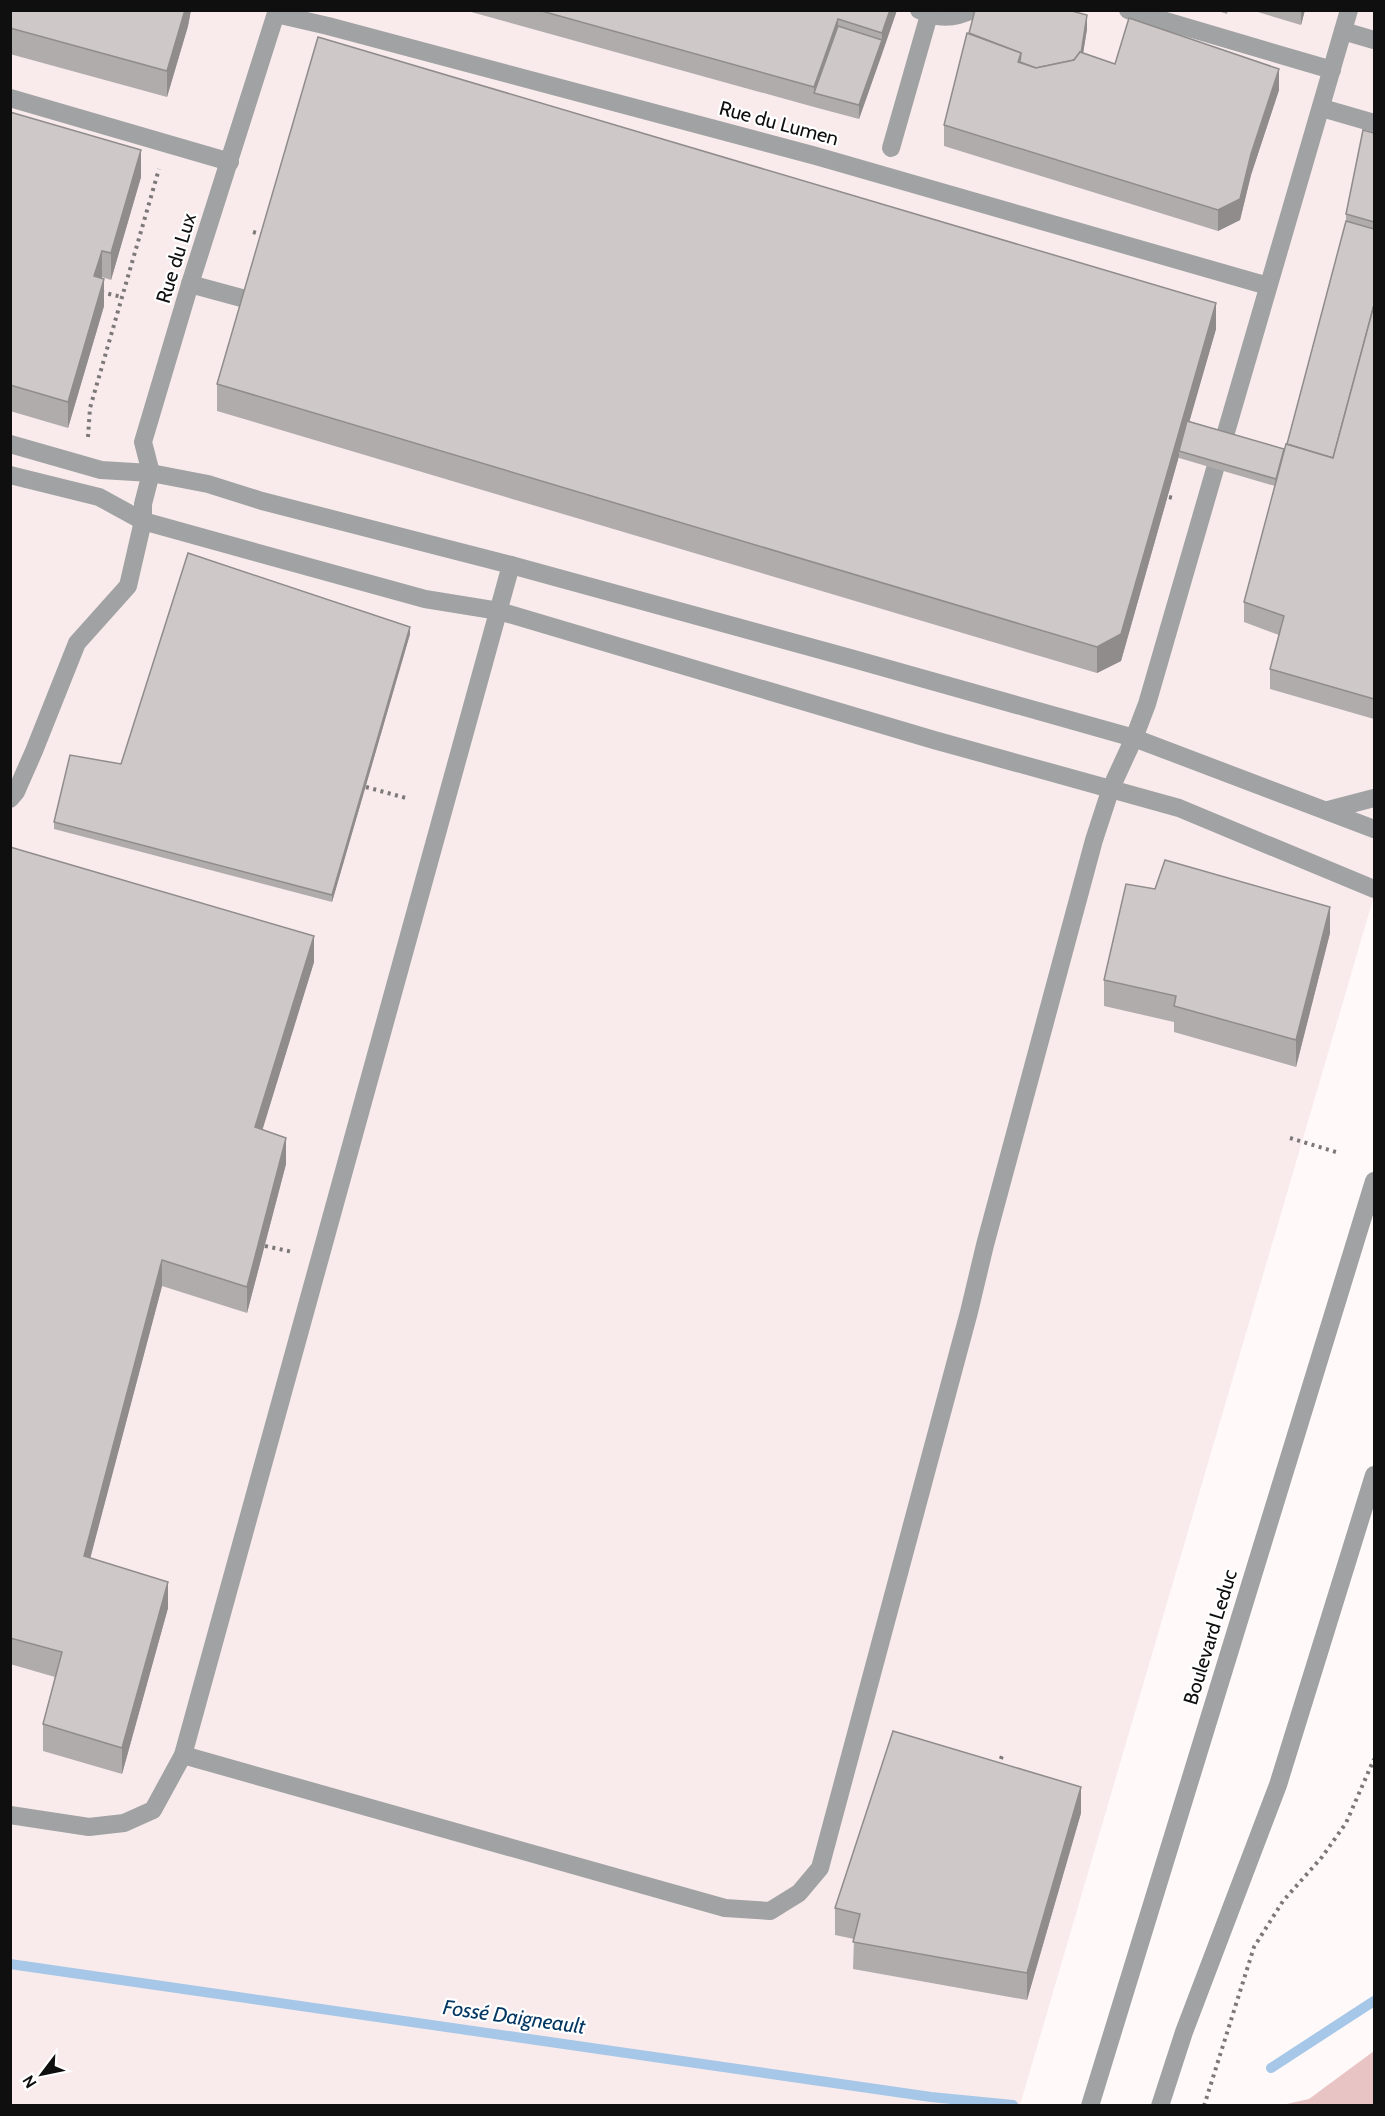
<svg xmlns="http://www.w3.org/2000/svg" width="1385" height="2116" font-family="Cabin,sans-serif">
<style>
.built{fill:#f9ebeb}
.green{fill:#e9c4c5}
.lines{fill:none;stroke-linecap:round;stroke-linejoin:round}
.stream{stroke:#a6c7e8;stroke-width:10}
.path{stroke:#7c7878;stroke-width:4;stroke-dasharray:3 4.5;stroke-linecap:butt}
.minor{stroke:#a0a2a3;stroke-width:18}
.wall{fill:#b1acac}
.shaded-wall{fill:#908c8c}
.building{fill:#cec8c8;stroke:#908c8c;stroke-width:1.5}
.labels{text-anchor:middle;stroke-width:4.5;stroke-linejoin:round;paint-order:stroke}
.street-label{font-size:20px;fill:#100f0f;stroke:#fff}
.water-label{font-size:21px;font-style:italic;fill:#053862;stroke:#fff}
</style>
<rect width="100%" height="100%" fill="#fff9f9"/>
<!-- built -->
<path class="built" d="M11 11H1374V896L1020 2105 11 2106Z"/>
<!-- green -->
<path class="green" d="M1374 2051V2105H1282L1309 2099Z"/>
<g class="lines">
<!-- stream -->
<g class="stream">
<path d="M10 1964 931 2097 1013 2105"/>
<path d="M1271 2068 1374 2001"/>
</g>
<!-- path -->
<g class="path">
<path d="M253 232 264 235"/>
<path d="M101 292 122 297"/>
<path d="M88 437 90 408 159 169"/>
<path d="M1169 497 1173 498"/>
<path d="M366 787 406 798"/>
<path d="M1290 1138 1336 1152"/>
<path d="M265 1246 293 1252"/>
<path d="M998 1766 1002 1756"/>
<path d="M1204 2106 1254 1947 1283 1901 1322 1857 1346 1823 1374 1759"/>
</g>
<!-- minor -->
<g class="minor">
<path d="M919 10C937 19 954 19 972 10"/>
<path d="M1128 10 1332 70"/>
<path d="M276 14 328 26 816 156 1268 286"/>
<path d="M1343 31 1374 40"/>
<path d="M10 98 230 162"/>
<path d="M1322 108 1374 123"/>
<path d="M891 148 929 15"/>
<path d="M190 284 249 300"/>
<path d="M1224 439 1349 10"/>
<path d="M10 444 101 470 151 473 208 484 262 501 511 565 850 658 1134 738 1374 829"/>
<path d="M10 475 99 497 143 521 251 551 425 599 499 611 934 740 1179 808 1374 889"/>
<path d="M10 799 16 792 34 751 77 643 128 586 143 521V504L151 473 143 442 190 284 277 10"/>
<path d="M1328 810 1374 798"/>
<path d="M183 1755 725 1908 770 1911 799 1893 820 1868 969 1312 985 1245 1094 840 1111 788 1134 738 1147 704 1215 469"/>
<path d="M10 1815 89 1827 124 1823 153 1810 183 1755 511 565"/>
<path d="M1090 2106 1374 1181"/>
<path d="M1160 2106 1184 2032 1278 1785 1374 1475"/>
</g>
</g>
<!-- wall -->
<g class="wall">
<path d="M10 10H191L188 26 167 97 10 54Z"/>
<path d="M464 10H897L859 119 814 107Z"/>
<path d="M1215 10H1228L1227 14Z"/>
<path d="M1251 10H1305L1301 25Z"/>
<path d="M1087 29 1083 53 1115 64 1279 90 1251 175 1240 220 1218 231 944 146V125L969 33Z"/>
<path d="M10 112 141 177 111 280 102 277 104 306 68 428 10 411Z"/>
<path d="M1374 133V719L1270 689V669L1279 635 1244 622V602L1275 486 1179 458V456L1121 661 1097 673 217 411V384L1216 329 1189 421 1284 449 1287 444 1346 221V214Z"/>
<path d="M410 634 332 902 54 829V822Z"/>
<path d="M10 847 314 962 262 1130 286 1164 247 1313 162 1286 90 1558 168 1608 122 1774 43 1751V1724L55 1677 10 1664Z"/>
<path d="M1330 933 1296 1067 1174 1032V1022L1104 1006V980Z"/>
<path d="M1081 1813 1027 2000 853 1969 854 1939 835 1935V1908Z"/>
</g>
<!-- shaded-wall -->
<g class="shaded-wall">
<path d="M185 10H191L188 26 167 97V71Z"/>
<path d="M890 10H897L882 54V33Z"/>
<path d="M1301 10H1305L1301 25Z"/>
<path d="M1087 15V29L1080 73 1074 66Z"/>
<path d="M838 19V40L814 93V107V87Z"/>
<path d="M882 40V54L859 119V105Z"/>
<path d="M1279 69V90L1251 175 1240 220 1218 231V210L1251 154Z"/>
<path d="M141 150V177L111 280V253Z"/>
<path d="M102 251V277L94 303V276Z"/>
<path d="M104 279V306L68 428V402Z"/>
<path d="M1216 303V329L1181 451H1179V456L1121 661 1097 673V647Z"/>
<path d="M410 627V634L332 902V895Z"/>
<path d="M1330 907V933L1296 1067V1040Z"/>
<path d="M314 936V962L255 1154V1127Z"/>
<path d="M286 1138V1164L247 1313V1287Z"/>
<path d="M162 1260V1286L84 1582V1556Z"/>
<path d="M168 1582V1608L122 1774V1748Z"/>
<path d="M1081 1787V1813L1027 2000V1973Z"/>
</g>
<!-- building -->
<g class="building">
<path d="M10 10H185L167 71 10 28Z"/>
<path d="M538 10H890L882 33 838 19 814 87Z"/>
<path d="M975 10H1068L1087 15 1081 53 1080 52 1074 60 1036 68 1020 62 1021 53 969 33Z"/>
<path d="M1129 18 1279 69 1251 154 1240 199 1218 210 944 125 967 33 1021 53 1018 62 1036 68 1074 60 1080 52 1115 64Z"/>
<path d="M838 26 882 40 859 105 814 93Z"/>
<path d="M318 37 1216 303 1121 634 1097 647 217 384Z"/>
<path d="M10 112 141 150 111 253 102 251 94 276 104 279 68 402 10 385Z"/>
<path d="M1363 130 1374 133V222L1346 214Z"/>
<path d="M1346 221 1374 229V305L1333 458 1287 444Z"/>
<path d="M1374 305V699L1270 669 1284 616 1244 602 1286 444 1333 458Z"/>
<path d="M1187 421 1284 449 1276 479 1179 451Z"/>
<path d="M188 553 410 627 332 895 54 822 70 755 121 764Z"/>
<path d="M10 847 314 936 255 1127 286 1138 247 1287 162 1260 84 1556 168 1582 122 1748 43 1724 62 1652 10 1638Z"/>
<path d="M1165 860 1330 907 1296 1040 1174 1006 1176 996 1104 980 1126 884 1155 889Z"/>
<path d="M893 1731 1081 1787 1027 1973 853 1942 860 1914 835 1908Z"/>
</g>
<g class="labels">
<!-- street labels -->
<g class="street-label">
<text transform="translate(779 123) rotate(15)" y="7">Rue du Lumen</text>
<text transform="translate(176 258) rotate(-73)" y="7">Rue du Lux</text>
<text transform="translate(1210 1637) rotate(-73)" y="7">Boulevard Leduc</text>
</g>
<!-- water labels -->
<g class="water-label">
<text transform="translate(514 2017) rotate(8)" y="7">Fossé Daigneault</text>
</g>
</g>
<!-- border -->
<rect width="1385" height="2116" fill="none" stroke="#100f0f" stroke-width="24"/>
<!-- north arrow -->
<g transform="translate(42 2074) rotate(238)" stroke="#ffffff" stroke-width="4.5" paint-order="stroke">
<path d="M0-4.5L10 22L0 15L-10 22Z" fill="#100f0f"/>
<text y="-9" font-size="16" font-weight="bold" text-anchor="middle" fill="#100f0f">N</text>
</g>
</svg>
